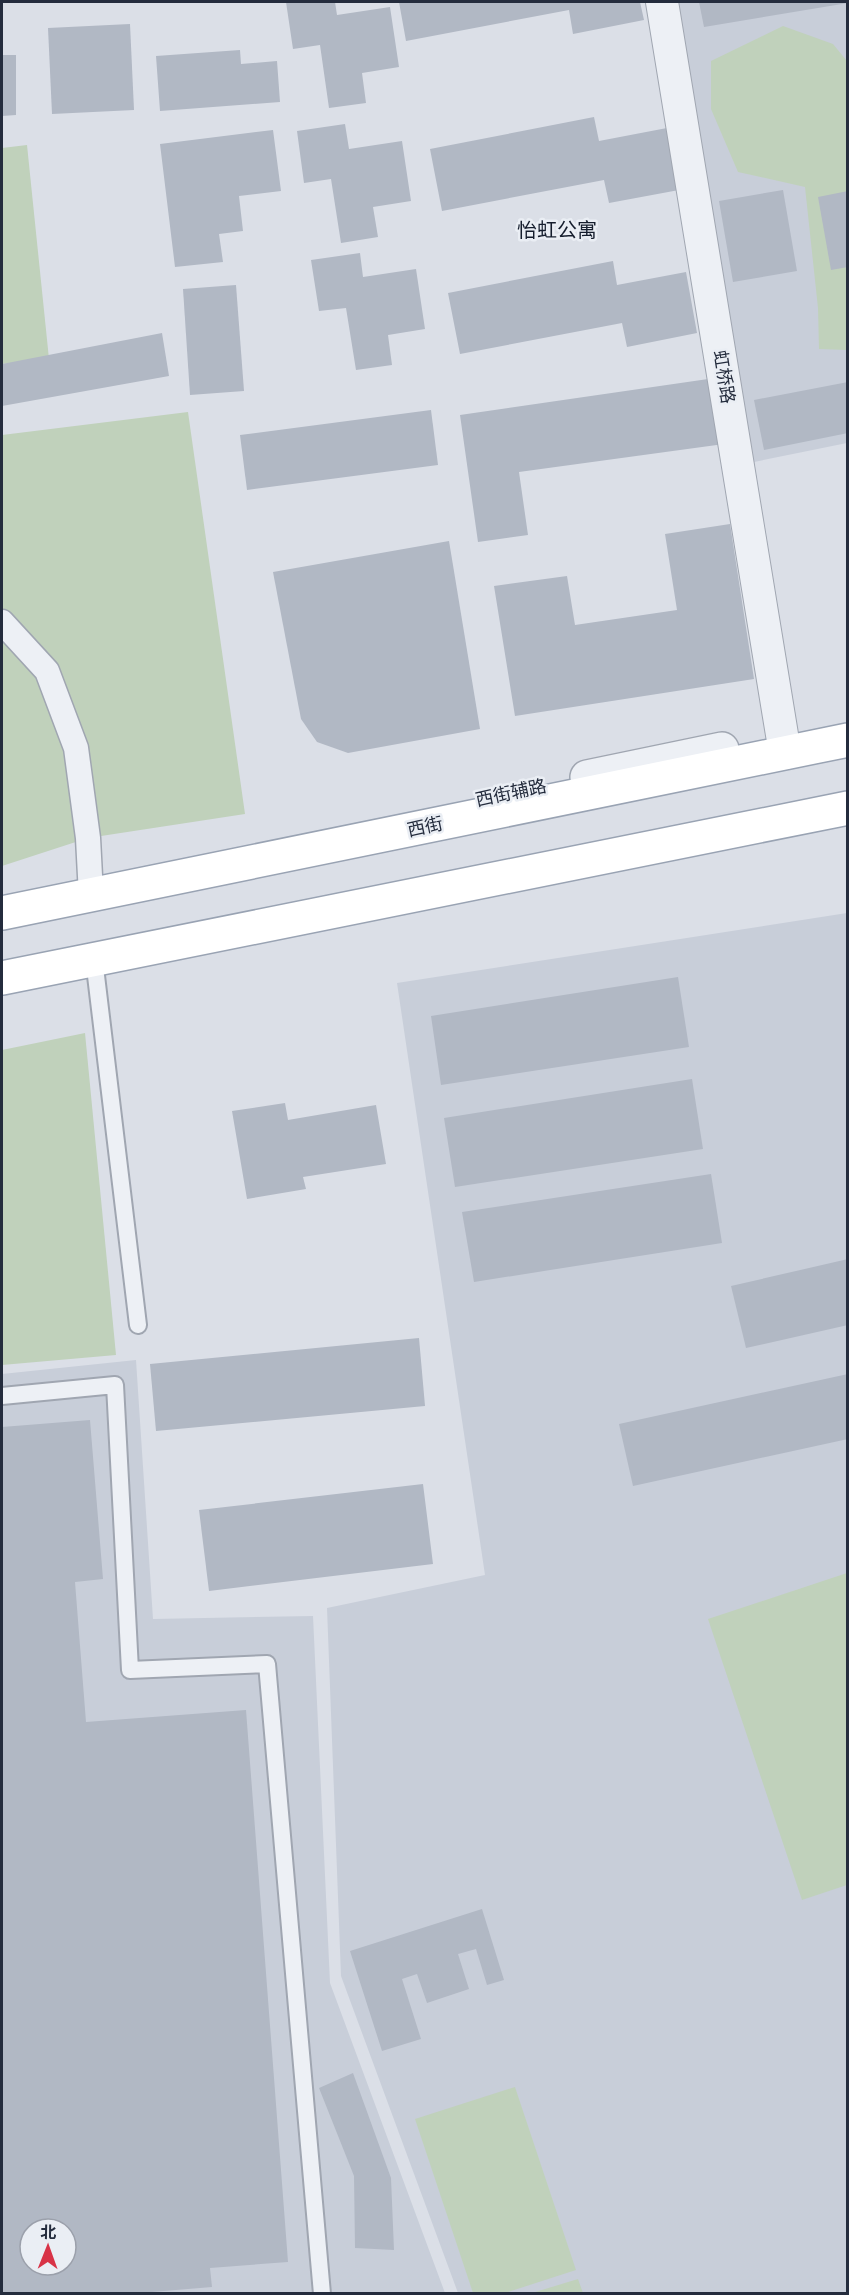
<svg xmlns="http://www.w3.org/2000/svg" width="849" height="2295" font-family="Ubuntu,'Noto Sans SC',sans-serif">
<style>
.built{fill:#c8ced9;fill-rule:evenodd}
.green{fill:#c0d1bb}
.building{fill:#b1b8c4;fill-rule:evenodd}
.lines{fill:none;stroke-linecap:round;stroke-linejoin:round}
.service-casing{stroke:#a0a6b1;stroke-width:20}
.pedestrian-casing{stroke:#a0a6b1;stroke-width:27}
.minor-casing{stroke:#a0a6b1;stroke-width:34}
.tertiary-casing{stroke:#a0a6b1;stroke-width:36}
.primary-casing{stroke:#99a3b3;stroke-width:36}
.service{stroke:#edf0f5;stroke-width:16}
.pedestrian{stroke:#edf0f5;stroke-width:24}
.minor{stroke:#edf0f5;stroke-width:32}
.tertiary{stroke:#edf0f5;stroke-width:33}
.primary{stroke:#fff;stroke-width:33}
.labels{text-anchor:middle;stroke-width:5;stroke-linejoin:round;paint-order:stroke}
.street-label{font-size:18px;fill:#242c3d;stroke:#eaeef4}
.neighbourhood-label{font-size:20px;fill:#161e2e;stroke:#eaeef4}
</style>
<rect width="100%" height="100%" fill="#dbdfe7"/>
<!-- built -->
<g class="built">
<path d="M671 2H847V443L749 463Z"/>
<path d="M847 913V2293H458L341 1976 327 1608 485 1575 397 983Z"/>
<path d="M136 1360 153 1619 313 1616 330 1983 445 2293H2V1374ZM30 2229H66V2265H30Z"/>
</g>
<!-- green -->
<g class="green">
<path d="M783 26 833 44 847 61V350L819 349 818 308 805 187 738 172 711 109V61Z"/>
<path d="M27 145 49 359 2 364V148Z"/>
<path d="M188 412 245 814 88 838 2 866V435Z"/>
<path d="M85 1033 116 1355 2 1365V1050Z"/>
<path d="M847 1573V1885L802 1900 708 1619Z"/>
<path d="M515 2087 576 2270 505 2293H473L415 2119Z"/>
<path d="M578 2279 583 2293H532Z"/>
</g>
<!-- building -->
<g class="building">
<path d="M286 2H335L337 15 390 7 399 67 362 73 366 103 329 108 320 45 293 49Z"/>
<path d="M399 2H640L644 20 573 34 569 10 406 41Z"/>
<path d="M699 2H848V3L704 27Z"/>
<path d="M130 24 134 110 52 114 48 28Z"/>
<path d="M240 50 241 64 277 61 280 102 160 111 156 56Z"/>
<path d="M2 55H16V115L2 116Z"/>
<path d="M594 117 599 141 667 128 679 190 609 203 604 180 442 211 430 149Z"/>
<path d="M345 124 349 149 402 141 411 201 373 207 378 237 341 243 331 179 304 183 297 131Z"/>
<path d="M273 130 281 191 239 196 243 231 219 234 223 262 175 267 160 144Z"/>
<path d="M783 190 797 271 733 282 719 201Z"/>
<path d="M848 191V267L831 270 818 197Z"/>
<path d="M360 253 363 277 416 269 425 329 388 335 392 365 356 370 346 308 319 311 311 260Z"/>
<path d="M613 261 617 285 686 272 697 333 627 347 622 323 460 354 448 293Z"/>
<path d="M236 285 244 391 190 395 183 289Z"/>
<path d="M162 333 169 376 2 406V364Z"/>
<path d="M715 378 724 444 519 472 528 535 478 542 460 415Z"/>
<path d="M848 382V433L764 450 754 400Z"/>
<path d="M431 410 438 465 247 490 240 435Z"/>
<path d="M730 524 754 679 515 716 494 586 567 576 575 625 677 610 665 534Z"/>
<path d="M449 541 480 729 348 753 317 742 301 719 273 572Z"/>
<path d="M678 977 689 1047 441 1085 431 1016Z"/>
<path d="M692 1079 703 1149 455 1187 444 1118Z"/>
<path d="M285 1103 288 1120 376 1105 386 1164 303 1177 306 1189 247 1199 232 1111Z"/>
<path d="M711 1174 722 1243 474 1282 462 1212Z"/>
<path d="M848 1259V1325L746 1348 731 1286Z"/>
<path d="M419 1338 425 1406 156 1431 150 1364Z"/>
<path d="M848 1374V1439L633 1486 619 1424Z"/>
<path d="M90 1420 103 1579 75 1582 86 1722 246 1710 288 2262 210 2268 212 2287 128 2294H2V1427ZM30 2229H66V2265H30Z"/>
<path d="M423 1484 433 1564 209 1591 199 1510Z"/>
<path d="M482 1909 504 1980 487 1985 476 1949 458 1954 469 1989 427 2003 417 1974 402 1979 421 2039 382 2051 350 1951Z"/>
<path d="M353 2073 391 2178 394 2250 355 2248 354 2176 319 2088Z"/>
</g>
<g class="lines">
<defs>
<g id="service">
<path d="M94 959 138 1325"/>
<path d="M2 1396 115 1385 130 1670 267 1664 322 2294"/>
</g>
<path id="pedestrian" d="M2 622 47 671 76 748 88 838 91 895"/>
<path id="minor" d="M662 2 785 753"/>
<path id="tertiary" d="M587 777 722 749"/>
<g id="primary">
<path d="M2 913 848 740"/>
<path d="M2 978 848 808"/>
</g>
</defs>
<!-- service casing -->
<use href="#service" class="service-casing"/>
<!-- pedestrian casing -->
<use href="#pedestrian" class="pedestrian-casing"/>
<!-- minor casing -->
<use href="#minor" class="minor-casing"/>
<!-- tertiary casing -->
<use href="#tertiary" class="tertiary-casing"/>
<!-- primary casing -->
<use href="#primary" class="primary-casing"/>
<!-- service -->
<use href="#service" class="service"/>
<!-- pedestrian -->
<use href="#pedestrian" class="pedestrian"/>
<!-- minor -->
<use href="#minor" class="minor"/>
<!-- tertiary -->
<use href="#tertiary" class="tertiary"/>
<!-- primary -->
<use href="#primary" class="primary"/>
</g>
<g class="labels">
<!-- street labels -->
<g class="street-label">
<text transform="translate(724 377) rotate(81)" y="6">虹桥路</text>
<text transform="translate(511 793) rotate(-12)" y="6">西街辅路</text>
<text transform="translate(425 827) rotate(-12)" y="6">西街</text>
</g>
<!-- neighbourhood labels -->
<g class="neighbourhood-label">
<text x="557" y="237">怡虹公寓</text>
</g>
</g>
<!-- border -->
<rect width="849" height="2295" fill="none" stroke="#242c3d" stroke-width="6"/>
<!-- north arrow -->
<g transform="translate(48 2247) rotate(1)"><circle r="28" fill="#eaeef4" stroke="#9ba0ab" stroke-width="1.5"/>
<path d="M0-4.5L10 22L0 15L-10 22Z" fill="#d83347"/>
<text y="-9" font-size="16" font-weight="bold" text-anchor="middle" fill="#242c3d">北</text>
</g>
</svg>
